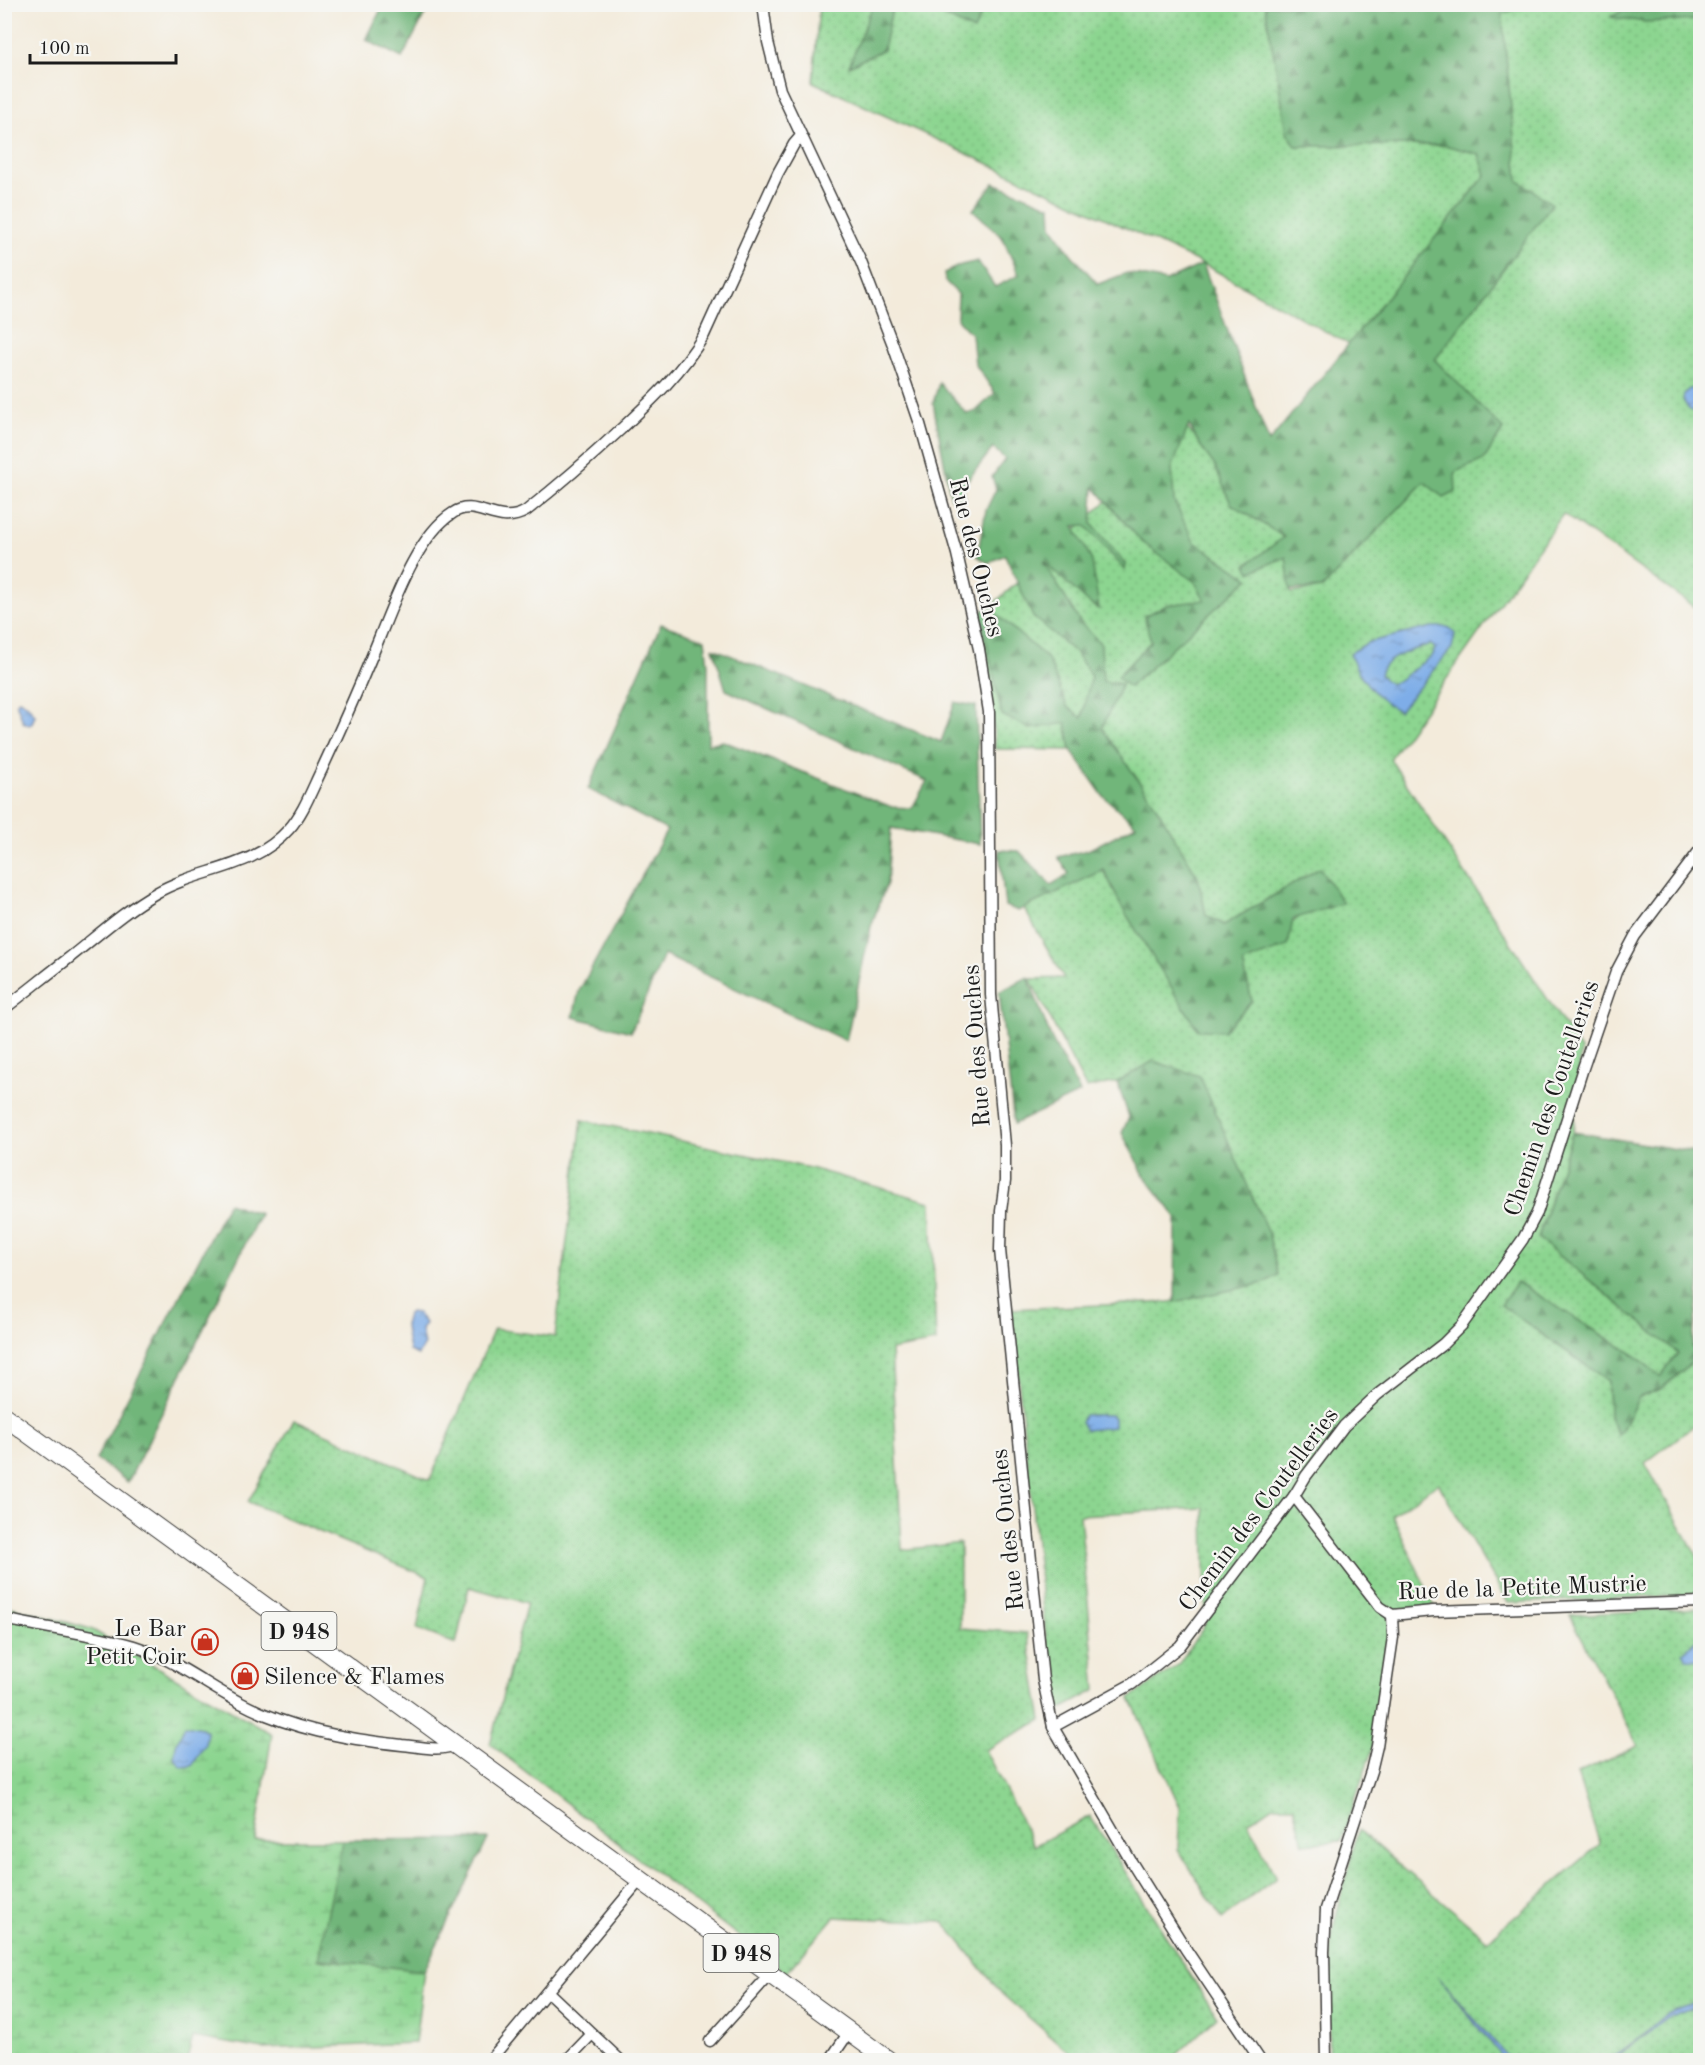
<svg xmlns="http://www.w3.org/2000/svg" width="1705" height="2065" font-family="'Old Standard TT',serif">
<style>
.grass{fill:url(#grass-dots);stroke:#547856;stroke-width:1.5}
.forest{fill:url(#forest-firs);stroke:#46694b;stroke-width:1.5}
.wetland{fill:url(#wetland-marsh);stroke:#547856;stroke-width:1.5}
.water{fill:url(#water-ripples);stroke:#4d6482;stroke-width:1.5;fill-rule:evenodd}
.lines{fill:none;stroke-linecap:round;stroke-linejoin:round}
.street-casing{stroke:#3c3b39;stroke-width:13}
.primary-casing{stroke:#3c3b39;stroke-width:20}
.street{stroke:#fff;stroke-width:10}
.primary{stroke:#fff;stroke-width:18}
.labels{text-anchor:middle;stroke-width:4.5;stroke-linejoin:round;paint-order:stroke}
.shield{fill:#f6f6f2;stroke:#5d5d5c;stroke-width:1.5}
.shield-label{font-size:22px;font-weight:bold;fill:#1c1c1c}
.street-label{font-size:24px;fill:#1c1c1c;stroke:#f6f6f2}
.poi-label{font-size:24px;fill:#1c1c1c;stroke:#f6f6f2;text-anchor:end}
</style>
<defs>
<pattern id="grass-dots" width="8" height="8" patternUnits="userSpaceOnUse" patternTransform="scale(1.5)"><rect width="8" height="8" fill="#8cd590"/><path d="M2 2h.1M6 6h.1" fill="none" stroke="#78b67c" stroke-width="1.8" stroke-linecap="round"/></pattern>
<pattern id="forest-firs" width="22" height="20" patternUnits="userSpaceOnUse" patternTransform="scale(1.5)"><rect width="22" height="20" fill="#71b67a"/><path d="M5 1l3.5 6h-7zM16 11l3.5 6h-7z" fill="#5c9363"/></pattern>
<pattern id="wetland-marsh" width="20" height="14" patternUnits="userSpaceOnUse" patternTransform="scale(1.5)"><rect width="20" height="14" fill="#8cd590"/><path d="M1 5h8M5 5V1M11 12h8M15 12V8" fill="none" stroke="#78b67c"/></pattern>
<pattern id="water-ripples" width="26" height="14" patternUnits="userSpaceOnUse" patternTransform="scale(1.5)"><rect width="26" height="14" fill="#7eade8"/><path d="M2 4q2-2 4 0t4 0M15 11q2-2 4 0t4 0" fill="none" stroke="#668cbb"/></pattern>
</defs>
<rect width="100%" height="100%" fill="#f6f6f2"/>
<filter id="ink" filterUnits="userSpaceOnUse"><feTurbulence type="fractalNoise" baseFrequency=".0167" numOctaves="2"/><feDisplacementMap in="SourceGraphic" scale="12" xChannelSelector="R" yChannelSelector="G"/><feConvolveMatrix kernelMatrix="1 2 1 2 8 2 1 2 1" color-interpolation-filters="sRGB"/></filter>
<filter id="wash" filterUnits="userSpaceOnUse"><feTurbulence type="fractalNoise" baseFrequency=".008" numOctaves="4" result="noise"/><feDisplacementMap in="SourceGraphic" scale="24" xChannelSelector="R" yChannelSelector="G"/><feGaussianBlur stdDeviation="1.35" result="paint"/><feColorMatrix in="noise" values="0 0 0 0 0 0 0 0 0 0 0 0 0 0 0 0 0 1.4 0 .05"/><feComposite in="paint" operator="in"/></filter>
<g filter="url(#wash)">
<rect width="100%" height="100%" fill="#f3ebdb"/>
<!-- grass -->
<g class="grass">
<path d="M819 5H1700V611L1563 514 1390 759 1581 1050 1573 1132 1538 1238 1678 1353 1661 1377 1636 1356 1517 1282 1502 1305 1608 1381 1609 1417 1619 1435 1639 1397 1661 1389 1700 1355V1421L1645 1463 1700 1561V1595L1508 1603 1438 1483 1392 1515 1434 1605 1392 1623 1376 1739 1341 1841 1303 1844 1294 1806H1274L1248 1822 1276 1878 1222 1919 1178 1849 1180 1807 1130 1698 1178 1665 1206 1623 1204 1508 1080 1515 1096 1690 1054 1713 1011 1309 1170 1302 1277 1275 1155 1065 1117 1082 1086 1088 1030 979 1064 978 1024 908 1101 867 1201 1030 1242 964 1328 893 1316 870 1224 925 1206 918 1104 731 1071 750 995 749 992 706 976 613 989 608 1187 428 1284 537 1291 593 1322 588 1424 482 1503 429 1203 264 813 82Z"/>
<path d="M582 1120 810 1168 931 1202 936 1342 891 1350 902 1550 960 1543V1628L1027 1633 1042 1720 985 1750 1034 1846 1090 1816 1217 2017 1171 2060H1078L1002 1994 944 1922 834 1917 786 1973 490 1744 527 1603 469 1587 456 1644 417 1629 428 1577 248 1502 294 1420 430 1480 494 1329 555 1337Z"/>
<path d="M1700 1608V2060H1328L1332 1932 1358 1830 1488 1940 1600 1844 1577 1774 1638 1746 1570 1615Z"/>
</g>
<!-- forest -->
<g class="forest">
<path d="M383 5H430L402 58 366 40Z"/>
<path d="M873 5H893L883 50 849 66Z"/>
<path d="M931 5V4L985 5 974 31 929 9Z"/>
<path d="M1265 5H1527L1502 14 1518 180 1552 204 1435 360 1503 429 1484 460 1455 472 1456 492 1444 498 1424 482 1322 588 1290 590 1286 557 1250 572 1246 565 1284 537 1231 504 1215 466 1201 447 1189 425 1172 468 1174 501 1194 542 1249 578 1129 687 1117 677 1151 641 1144 616 1167 605 1205 600 1195 582 1141 541 1094 487 1092 524 1126 565 1125 570 1085 525 1074 526 1092 561 1099 609 1090 604 1043 561 1080 622 1101 644 1103 681 1122 684 1102 728 1154 803 1198 877 1206 915 1224 925 1320 868 1343 903 1293 919 1288 946 1243 963 1252 1001 1224 1031 1201 1030H1198L1121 906 1104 870 1018 911 1005 906 999 850 1019 851 1051 885 1069 874 1058 857 1088 850 1136 825 1103 796 1071 750 1066 723 1030 729 1002 715 980 612 989 608 1048 659 1067 706 1082 718 1091 676 1076 653 1033 617 1005 555 988 563 977 556 986 510 996 489 992 477 1005 459 993 448 963 486 965 498 951 499 933 403 939 383 967 414 976 411 995 393 975 364 972 335 957 319 958 294 945 281 944 273 961 265 978 261 995 287 1019 275 1002 237 973 210 994 183 1051 206 1052 226 1071 254 1098 284 1127 273 1166 281 1203 264 1269 442 1486 175 1479 154 1444 145 1296 146 1287 132Z"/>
<path d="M1672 5H1700V20L1645 22 1611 17 1622 11 1669 10Z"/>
<path d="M661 624 705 639 708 665V744L723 741 892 807 912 808 927 781 726 690 713 648 941 742 955 702 976 706 980 844 891 828 887 883 871 926 846 1041 664 955 631 1032 573 1017 579 991 667 830 588 789Z"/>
<path d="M1028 977 1051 1038 1080 1093 1014 1124 999 992Z"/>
<path d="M1153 1061 1200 1076 1269 1235 1278 1275 1264 1283 1175 1302 1176 1217 1144 1175 1122 1133 1129 1117 1117 1082Z"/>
<path d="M1573 1132 1700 1153V1280L1692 1347 1700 1342V1355L1661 1389 1639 1397 1619 1435 1609 1417 1608 1381 1501 1305 1517 1282 1636 1356 1660 1377 1678 1353 1538 1238Z"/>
<path d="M228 1203 260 1214 128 1482 96 1459Z"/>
<path d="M488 1839 424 1971 318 1959 343 1840Z"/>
</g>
<!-- wetland -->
<path class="wetland" d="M4 1605 91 1629 272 1734 255 1840H343L318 1959 424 1971 415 2043 263 2049 193 2037 187 2060H5Z"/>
<!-- water -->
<g class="water">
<path d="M1689 389H1694L1700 393V411L1697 412 1689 410 1683 400 1684 394Z"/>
<path d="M1432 627H1448L1455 634 1452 648 1399 711C1378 700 1356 675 1350 653L1369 642ZM1430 644 1435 648 1433 655 1396 682 1390 684 1380 675C1383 656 1415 650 1430 644Z"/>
<path d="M19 700 28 705 35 715 32 723 29 725 23 722 16 702Z"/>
<path d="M410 1312 417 1313 425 1323 421 1330 424 1345 418 1355 409 1351C408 1339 400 1319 410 1312Z"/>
<path d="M1084 1415H1111L1114 1418V1427L1086 1430 1081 1423Z"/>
<path d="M1700 1637V1659L1687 1658 1683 1652Z"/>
<path d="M185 1725 202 1728 207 1732 205 1745 192 1766 182 1767 174 1758 176 1745Z"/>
<path d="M1439 1978 1501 2050 1510 2060 1503 2059Z"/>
<path d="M1700 2000V2004L1667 2018 1613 2060H1608L1634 2043 1668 2012Z"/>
</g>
</g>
<g filter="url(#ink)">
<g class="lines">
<defs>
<g id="street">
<path d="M763 4 768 42 780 90 861 262 893 345 920 424 957 554 979 649 989 712 991 995 1005 1145V1181L1001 1211 1000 1250 1043 1680 1053 1727 1132 1863 1187 1951 1260 2060"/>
<path d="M4 1009C26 992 47 975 69 958 97 936 124 911 156 893 199 868 253 870 289 829 304 812 312 789 322 769 342 726 362 681 380 636 395 599 418 535 453 513 476 497 497 528 526 511 559 485 591 457 621 429 652 400 682 372 704 335L778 173 794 144 800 137"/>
<path d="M1294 1496 1380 1607 1392 1615 1433 1611 1700 1602"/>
<path d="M4 1619C47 1629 92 1633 134 1646 172 1658 205 1684 239 1702 289 1729 346 1739 402 1745 418 1746 441 1753 456 1744"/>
<path d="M1053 1727 1132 1684 1180 1646 1294 1496 1306 1476 1344 1426 1377 1395 1443 1344 1462 1325 1523 1239 1537 1213 1583 1068 1616 972 1635 936 1700 850"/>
<path d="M548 1992 620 2060"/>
<path d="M710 2041 770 1974"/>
<path d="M490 2060 640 1880"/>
<path d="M567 2060 592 2034"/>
<path d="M830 2060 849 2032"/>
<path d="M1326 2060 1324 1952 1326 1909 1371 1771 1377 1746 1393 1637 1392 1615"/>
</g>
<path id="primary" d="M4 1416 888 2060"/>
</defs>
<!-- street casing -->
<use href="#street" class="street-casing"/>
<!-- primary casing -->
<use href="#primary" class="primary-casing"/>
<!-- street -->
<use href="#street" class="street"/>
<!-- primary -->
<use href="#primary" class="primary"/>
</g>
</g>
<!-- icons -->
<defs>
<symbol id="shop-ring" viewBox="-11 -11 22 22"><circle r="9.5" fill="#f6f6f2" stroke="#c8321e" stroke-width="1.5"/><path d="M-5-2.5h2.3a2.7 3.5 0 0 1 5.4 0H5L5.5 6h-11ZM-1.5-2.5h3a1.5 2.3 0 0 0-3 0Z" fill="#c8321e"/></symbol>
</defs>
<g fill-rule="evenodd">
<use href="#shop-ring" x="190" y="1627" width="30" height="30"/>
<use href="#shop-ring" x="230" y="1661" width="30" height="30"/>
</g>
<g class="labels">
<!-- shield labels -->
<g class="shield">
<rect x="261.5" y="1612" width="75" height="38" rx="4.5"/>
<rect x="703.5" y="1934" width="75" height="38" rx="4.5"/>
</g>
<g class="shield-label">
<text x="299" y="1639">D 948</text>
<text x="741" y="1961">D 948</text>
</g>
<!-- street labels -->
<g class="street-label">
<text transform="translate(977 557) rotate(76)" y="8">Rue des Ouches</text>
<text transform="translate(976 1046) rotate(-94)" y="8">Rue des Ouches</text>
<text transform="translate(1551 1098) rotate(-71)" y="8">Chemin des Coutelleries</text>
<text transform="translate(1258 1509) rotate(-53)" y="8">Chemin des Coutelleries</text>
<text transform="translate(1007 1530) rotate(-96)" y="8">Rue des Ouches</text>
<text transform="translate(1522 1587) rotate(-2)" y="8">Rue de la Petite Mustrie</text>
</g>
<!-- poi labels -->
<g class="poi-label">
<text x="186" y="1636">Le Bar<tspan x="186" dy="28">Petit Coir</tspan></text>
<text x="264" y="1684" text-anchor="start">Silence &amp; Flames</text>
</g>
</g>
<!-- margin -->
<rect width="1705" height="2065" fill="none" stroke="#f6f6f2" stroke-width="24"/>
<!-- scale -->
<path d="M30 54v9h146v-9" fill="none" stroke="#1c1c1c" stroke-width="3"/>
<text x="39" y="54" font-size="18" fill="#1c1c1c" stroke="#f6f6f2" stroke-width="4.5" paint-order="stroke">100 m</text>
</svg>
